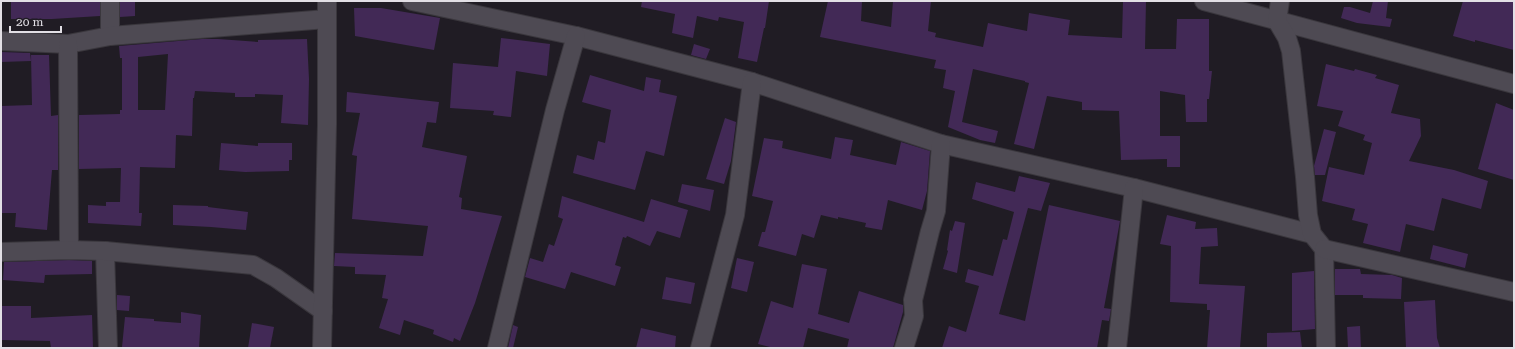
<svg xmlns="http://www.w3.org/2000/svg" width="1515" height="349" font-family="'Roboto Serif',serif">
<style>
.building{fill:#422956;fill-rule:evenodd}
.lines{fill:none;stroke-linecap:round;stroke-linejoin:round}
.minor-casing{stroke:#3a373d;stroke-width:20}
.minor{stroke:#4e4a53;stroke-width:18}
</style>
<rect width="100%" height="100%" fill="#201c24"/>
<!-- building -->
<g class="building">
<path d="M11 1H100V16L52 19H11Z"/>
<path d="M120 1H135V16L120 17Z"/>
<path d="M642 1H769L765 28H764L757 62 738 58 744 22 719 17 718 21 697 16 693 38 672 33 675 14 641 7Z"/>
<path d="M828 1H862L861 21 891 27 893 1H931L928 31 936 33 935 37 983 47 988 23 1027 31 1029 13 1070 20 1068 35 1122 38 1123 1H1146L1145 49H1176L1177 19H1209V71H1212L1209 99H1207V122H1186L1185 95 1160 91V136H1180V167H1167V159L1121 160 1119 111 1082 110V102L1047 96 1034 149 1014 144 1029 83 1025 82V81L973 69 962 122 998 131 995 143 980 140 948 127 955 91 943 88 946 70 934 68 936 60 820 37Z"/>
<path d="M1373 1H1388L1386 18 1392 19 1390 27 1357 23 1341 18 1344 7H1350L1370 13Z"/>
<path d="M1463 1H1514V50L1475 40V42L1453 36Z"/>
<path d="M354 8H381L440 18 434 50 355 36Z"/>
<path d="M501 38 550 44 547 76 516 71 511 117 493 115 494 111 450 108 453 63 498 67Z"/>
<path d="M202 39H218L258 42V40L307 39 309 79 308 125 281 123 283 95 255 94V97H235V93L195 91 194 98H193L192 136 176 135 175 168 140 167 139 213H142L141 226 88 223V205L106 206V202H120L121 168 79 169V115L120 114V110H122V58H120L119 46ZM168 54 165 110H138V57Z"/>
<path d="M694 44 710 49 706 59 691 55Z"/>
<path d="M1 52 30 53 31 61 1 62Z"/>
<path d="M31 55H49L51 116 58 115V170H52L47 230 15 227 16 213H1V106L32 105Z"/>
<path d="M1326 64 1354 71 1355 69 1377 75 1375 78 1399 85 1391 113 1420 119 1421 136 1409 161 1454 170 1488 181 1481 209 1442 198 1434 231 1406 224 1400 252 1363 243 1368 224 1352 220 1355 209 1322 201 1329 167 1364 175 1372 143 1363 140 1365 135 1338 126 1343 111 1317 106Z"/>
<path d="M590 75 644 91 646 77 661 80 659 92 677 96 664 156 646 151 635 190 573 173 577 155 594 160 598 141 605 143 611 110 582 102Z"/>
<path d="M347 92 439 102 436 123 427 122 422 147 467 156 459 197 462 198 461 209 502 216 475 303 460 341 454 338 453 342 433 334 434 330 404 320 400 335 379 328 388 299 382 298 386 275 355 274V267L334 266 335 253 423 256 428 226 352 219 357 156 352 155 360 113 346 112Z"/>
<path d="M1496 103 1514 110V180L1478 169Z"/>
<path d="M725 118 736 122 731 161 724 184 706 179Z"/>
<path d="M1324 129 1336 132 1325 175H1315L1314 166Z"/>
<path d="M835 137 853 140 850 155 896 165 901 142 930 151 927 191 922 210 888 200 882 230 865 227 866 223 838 217V219L821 215 814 238 802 234 796 256 758 246 762 232H765L773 201 752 196 764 138 783 141 782 148 831 159Z"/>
<path d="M221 143 258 146V143H292V160H289V171L245 172 219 170Z"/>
<path d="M1019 176 1050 183 1041 211 1028 208 999 314 1025 321 1049 205 1120 221 1104 308 1111 309 1109 321 1102 320 1097 348H942L949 326 966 332 979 286 965 282 968 269 993 276 1003 239 1007 240 1014 212 972 199 976 182 1015 192Z"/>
<path d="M682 184 714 190 710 211 678 202Z"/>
<path d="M562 196 644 222 651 199 688 210 680 238 657 231 650 246 627 236 626 238 623 237 615 265 621 267 615 286 571 272 565 289 525 277 530 258 543 262 549 244 554 246 563 219 558 217Z"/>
<path d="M173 205 208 206V207L248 212 246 230 211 227 173 225Z"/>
<path d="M1167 215 1196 222 1195 229 1217 228 1218 246 1201 247 1199 284 1245 286 1240 348H1207L1210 310H1207V304L1170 302 1171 246 1160 244Z"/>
<path d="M955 221 965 223 957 273 943 269 948 251 947 250 950 230 952 231Z"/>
<path d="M1433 245 1468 254 1465 268 1430 259Z"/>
<path d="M737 258 754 262 747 292 731 288Z"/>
<path d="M69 260 92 261V274L45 275 44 283 3 280 4 262Z"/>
<path d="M802 264 827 269 818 314 849 323 859 291 903 305V312L893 348H847L849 339 808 328 803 348H774L758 344 771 301 793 308Z"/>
<path d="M1335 269H1360L1361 274 1392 275 1402 278 1401 299 1363 298V295H1335Z"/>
<path d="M1314 271 1315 329 1292 331V273Z"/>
<path d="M666 277 695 283 691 304 662 299Z"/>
<path d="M117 295 130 296 129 311 117 310Z"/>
<path d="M1435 300 1437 338 1440 348H1406L1404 302Z"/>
<path d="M1 306H31V318L92 315 93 348H51L50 341 1 340Z"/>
<path d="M181 312 201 315 199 348H140L122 347 125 317 154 319V321L181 323Z"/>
<path d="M252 323 274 327 270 348H248Z"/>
<path d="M513 325 518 327 513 348H508Z"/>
<path d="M1360 326 1361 348H1348L1347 327Z"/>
<path d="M641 328 676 336 675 348H636Z"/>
<path d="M1300 332 1302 348H1267V333Z"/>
</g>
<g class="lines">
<defs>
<g id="minor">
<path d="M412 1 576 36 752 82 941 144 1134 188 1312 234"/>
<path d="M1204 1 1514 84"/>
<path d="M1280 1 1277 21 1287 38 1291 51 1305 177 1308 215 1312 234 1324 249 1326 348"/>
<path d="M110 36V1"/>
<path d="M1 41 68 44 110 36 327 19"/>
<path d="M68 44 69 250"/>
<path d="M1324 249 1514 292"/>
<path d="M105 251 108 348"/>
<path d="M1 252 69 250 105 251 253 265 276 278 323 311"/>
<path d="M322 348 327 124V1"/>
<path d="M497 348 555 110 576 36"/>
<path d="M700 348 735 215 752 82"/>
<path d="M904 348 914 316 913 300 930 231 936 211 941 144"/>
<path d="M1117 348 1134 188"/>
</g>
</defs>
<!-- minor casing -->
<use href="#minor" class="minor-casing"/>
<!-- minor -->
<use href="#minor" class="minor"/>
</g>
<!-- border -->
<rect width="1515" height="349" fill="none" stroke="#e2dfe5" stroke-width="4"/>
<!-- scale -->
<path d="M10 26v6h51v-6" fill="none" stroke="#e2dfe5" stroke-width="2"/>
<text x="16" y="26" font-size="12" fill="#e2dfe5" stroke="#201c24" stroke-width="3" paint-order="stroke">20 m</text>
</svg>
